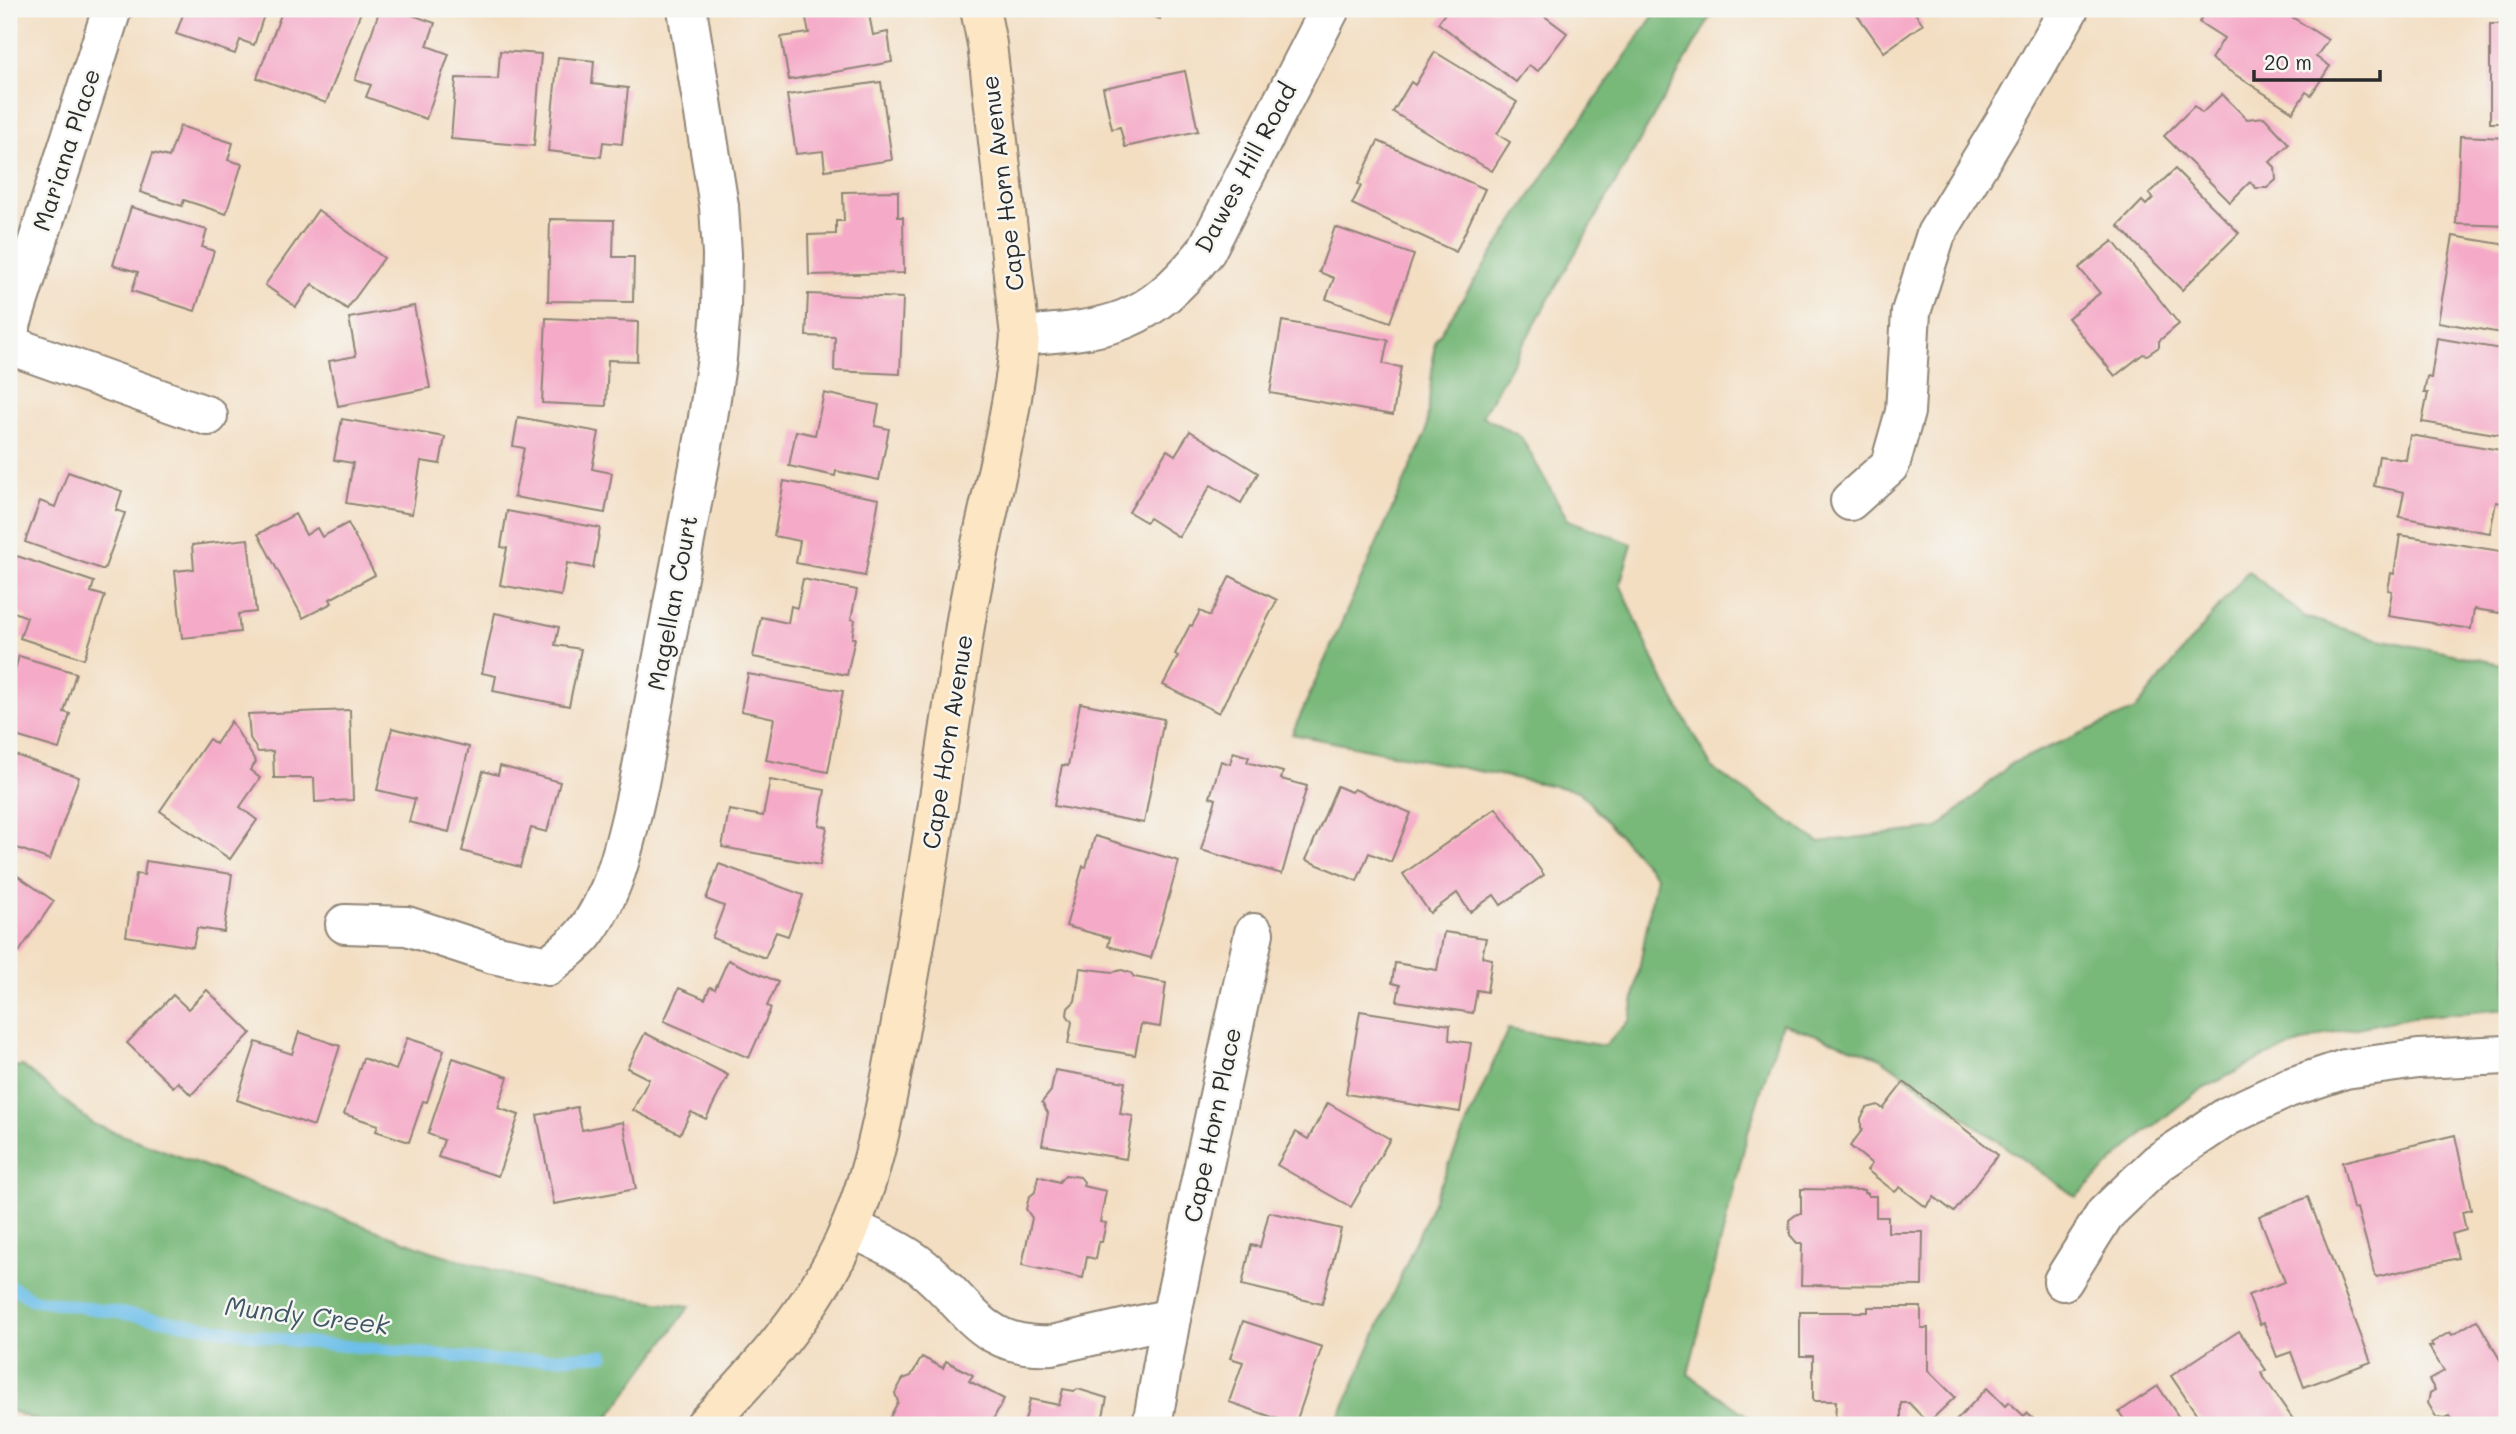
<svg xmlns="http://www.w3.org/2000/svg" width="2516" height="1434" font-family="Mali,sans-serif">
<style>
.forest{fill:#78b879;stroke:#527252;stroke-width:2}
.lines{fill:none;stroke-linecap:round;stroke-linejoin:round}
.stream{stroke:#6ebfe9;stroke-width:12}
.building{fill:#f5aac7}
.street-casing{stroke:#8f8476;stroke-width:42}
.secondary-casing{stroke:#8f8476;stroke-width:42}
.street{stroke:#fff;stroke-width:38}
.secondary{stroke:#fce6c4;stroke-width:38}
.labels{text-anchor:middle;stroke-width:5;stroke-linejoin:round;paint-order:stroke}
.street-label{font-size:24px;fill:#2b2b2b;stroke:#f6f6f2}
.water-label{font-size:26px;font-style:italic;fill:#3f5764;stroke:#f6f6f2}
</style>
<rect width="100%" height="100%" fill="#f6f6f2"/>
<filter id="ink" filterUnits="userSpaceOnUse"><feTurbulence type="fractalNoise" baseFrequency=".0143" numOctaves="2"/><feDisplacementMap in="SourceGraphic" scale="14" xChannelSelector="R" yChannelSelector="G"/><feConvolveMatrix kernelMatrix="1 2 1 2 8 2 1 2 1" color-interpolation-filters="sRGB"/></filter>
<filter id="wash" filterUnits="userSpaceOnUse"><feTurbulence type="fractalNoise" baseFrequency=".00686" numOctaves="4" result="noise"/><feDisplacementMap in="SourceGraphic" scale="28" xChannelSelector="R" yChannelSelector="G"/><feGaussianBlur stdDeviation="1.57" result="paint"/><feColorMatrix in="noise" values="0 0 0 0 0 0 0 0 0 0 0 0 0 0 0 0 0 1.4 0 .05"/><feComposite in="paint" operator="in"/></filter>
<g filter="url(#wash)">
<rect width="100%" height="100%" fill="#f3dec2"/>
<!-- forest -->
<g class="forest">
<path d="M1658 9H1715L1482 416 1521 437 1568 520 1632 544 1620 584 1659 672 1712 768 1819 842 1938 828 2012 763 2135 710 2248 571 2305 617 2374 638 2507 665V1009L2412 1017 2326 1034 2262 1058 2195 1093 2135 1141 2076 1197 1879 1057 1782 1023 1747 1136 1688 1374 1760 1425H1336L1508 1029 1604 1046 1630 1020 1656 876 1579 791 1292 734 1426 433 1435 341 1556 157Z"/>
<path d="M23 1066 93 1124 431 1251 556 1289 690 1306 603 1425H49L9 1410V1067Z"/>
</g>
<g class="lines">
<!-- stream -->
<path class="stream" d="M9 1285 32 1299 293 1341 503 1361 604 1355"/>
</g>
<g id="blocks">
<!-- building -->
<g class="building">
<path d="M185 9H266L254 45 240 40 235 54 176 34Z"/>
<path d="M283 9H362L326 103 257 78Z"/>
<path d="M380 9H395L435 23 427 46 449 54 426 119 366 97 371 85 355 80Z"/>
<path d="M804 9H868L873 35 888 32 892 62 789 80 781 37 809 33Z"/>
<path d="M1131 9H1163L1160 19Z"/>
<path d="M1448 9H1535L1567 33 1538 71 1529 65 1516 82 1438 23Z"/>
<path d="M1853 9H1912L1923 24 1884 52Z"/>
<path d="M2207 9H2271L2279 14 2281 10 2328 40 2316 57 2330 66 2311 95 2306 92 2293 112 2211 59 2224 38 2199 22Z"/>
<rect x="2490" y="24" width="17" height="99"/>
<path d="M500 51 541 54 534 146 451 139 456 78 498 79Z"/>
<path d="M1435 52 1517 102 1497 134 1510 142 1492 171 1393 112 1411 82 1415 85Z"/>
<path d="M558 57 594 61 592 84 628 88 622 144 603 142 601 157 548 151Z"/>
<path d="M1185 71 1198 131 1125 147 1120 127 1112 129 1103 88Z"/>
<path d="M881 82 892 160 825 170 823 151 796 154 787 95Z"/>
<path d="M2222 94 2247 119 2264 117 2289 144 2270 162 2275 167 2276 180 2267 188H2256L2250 182 2230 202 2164 136 2194 106 2202 113Z"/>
<path d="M180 126 233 143 228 160 242 164 226 214 184 200 182 206 140 192 153 153 169 157Z"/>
<path d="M2460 136 2507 138V226L2456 224Z"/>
<path d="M1378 141 1485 189 1456 252 1352 204 1361 186 1358 184Z"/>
<path d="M2175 169 2239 233 2182 290 2118 226 2142 201 2146 205 2153 198 2149 194Z"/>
<path d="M898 191V217H903L904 273 809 275 808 235 836 234V221H844L843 192Z"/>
<path d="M131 207 207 230 202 247 214 251 195 311 132 291 138 272 113 265Z"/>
<path d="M318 210 384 258 347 309 312 284 296 307 265 285Z"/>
<path d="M550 219 614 220 613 257H634L633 302 548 301Z"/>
<path d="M1335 227 1414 255 1390 322 1326 299 1334 278 1319 272Z"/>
<path d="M2453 236 2507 245V334L2438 322Z"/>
<path d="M2113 241 2179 324 2159 341V347L2147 355 2143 354 2115 376 2068 318 2100 293 2079 268Z"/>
<path d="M808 294 903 298 900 374 834 371 835 337 806 336Z"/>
<path d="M414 306 430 388 338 406 329 361 356 356 349 318Z"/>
<path d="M546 318 638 322 637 361 608 360 606 406 542 403Z"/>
<path d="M1282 321 1388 340 1383 364 1401 367 1393 415 1270 393Z"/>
<path d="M2437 338 2507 350V436L2422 422 2428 393H2424L2427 377 2431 378Z"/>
<path d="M824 393 879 405 875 426 889 429 879 480 836 471 835 476 789 466 796 431 815 435Z"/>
<path d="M518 417 599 432 592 469 612 473 605 513 514 497 524 448 513 446Z"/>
<path d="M342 419 445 437 440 464 421 461 412 514 346 503 353 463 334 460Z"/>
<path d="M1190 431 1258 473 1241 503 1211 485 1179 537 1149 518 1146 522 1129 512 1167 450 1175 455Z"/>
<path d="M2410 435 2507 451V504L2496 502 2490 533 2399 517 2404 492 2374 486 2379 456 2406 460Z"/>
<path d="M68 472 122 491 116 510 125 513 104 570 25 542 40 501 55 507Z"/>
<path d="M784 481 879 499 865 576 796 563 800 541 774 536Z"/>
<path d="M507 511 600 528 593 568 567 563 561 596 500 585 507 548 501 547Z"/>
<path d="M295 514 306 535 317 528 322 537 348 523 375 575 330 599 332 603 303 618 258 534Z"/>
<path d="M2400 535 2507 552V614L2474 609 2471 629 2388 616 2392 591 2388 590 2391 573 2394 574Z"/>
<path d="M248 539 256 612 238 614 240 632 182 638 175 571 194 569 192 545Z"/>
<path d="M17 556 94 582 91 592 105 596 84 659 20 638 27 617 9 610V579Z"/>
<path d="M1230 576 1277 600 1219 713 1163 685 1178 656 1175 654 1190 625 1192 626 1200 611 1210 616Z"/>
<path d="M803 579 857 590 851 619 855 620 852 638H855L847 675 753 657 761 617 788 623 791 606 797 608Z"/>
<path d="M495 613 559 627 555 645 581 649 569 706 493 691 496 676 482 673Z"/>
<path d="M19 656 76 673 64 712 70 714 59 749 9 734V690Z"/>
<path d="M748 674 843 691 828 772 766 760 774 718 741 711Z"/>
<path d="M1080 703 1164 719 1144 823 1054 806 1062 765 1068 766Z"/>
<path d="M350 710 353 800 315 802 314 778H274L273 751 258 752 250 738 248 714Z"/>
<path d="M231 721 256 762 250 770 260 778 240 807 257 820 230 859 160 811 209 739 216 744Z"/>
<path d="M392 728 469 747 449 832 409 822 415 799 377 790Z"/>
<path d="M1233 752 1249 757 1247 762 1283 772 1281 779 1307 786 1282 874 1201 850 1216 799 1210 797 1221 761 1230 764Z"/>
<path d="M9 753 79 777 50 860 9 845Z"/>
<path d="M500 766 560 782 547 832 531 828 520 867 462 851 483 771 498 775Z"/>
<path d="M770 780 825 790 819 825 827 827 820 865 722 847 729 810 763 816Z"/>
<path d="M1337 786 1351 792 1354 789 1411 813 1391 862 1369 853 1357 881 1306 860Z"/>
<path d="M1496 808 1544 875 1501 905 1494 895 1470 912 1457 893 1430 913 1403 874Z"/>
<path d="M1095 836 1179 861 1151 958 1108 946 1110 938 1066 926 1083 866 1086 867Z"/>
<path d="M146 861 232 874 224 932 197 928 193 947 126 936 136 874 144 875Z"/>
<path d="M719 864 803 895 788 936 776 932 765 958 712 938 724 906 706 899Z"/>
<path d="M9 870 54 901 19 952 9 946Z"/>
<path d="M1444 932 1486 938 1482 957 1492 959 1487 992 1477 990 1473 1013 1397 1001 1400 985 1392 983 1395 963 1437 970Z"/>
<path d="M728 960 778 982 767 1006 771 1008 749 1058 664 1021 679 988 705 999 710 987 715 989Z"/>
<path d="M1080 968 1113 972 1122 970 1131 973 1134 977 1166 983 1160 1027 1141 1024 1135 1055 1068 1044 1072 1022 1067 1015 1068 1008 1075 1001Z"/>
<path d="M207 990 251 1033 191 1095 178 1082 173 1087 127 1043 173 995 188 1009Z"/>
<path d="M1360 1011 1450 1025 1449 1040 1471 1043 1460 1112 1346 1094Z"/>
<path d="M299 1032 340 1046 314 1126 237 1100 256 1042 292 1054Z"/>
<path d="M645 1033 728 1075 706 1119 691 1112 680 1134 633 1110 649 1079 627 1068Z"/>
<path d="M407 1038 444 1050 427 1102 423 1101 409 1142 376 1131 378 1125 344 1114 363 1058 396 1070Z"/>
<path d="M453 1058 508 1077 498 1108 519 1115 498 1176 438 1157 444 1140 428 1134Z"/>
<path d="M1055 1070 1125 1082 1120 1114 1133 1116 1126 1159 1042 1145 1048 1113 1042 1102 1051 1091Z"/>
<path d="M1904 1082 1998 1155 1954 1212 1934 1197 1926 1207 1900 1187 1895 1192 1867 1170 1872 1164 1850 1146 1863 1129 1861 1128V1118L1867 1108 1878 1105 1883 1109Z"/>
<path d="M1328 1103 1390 1139 1351 1207 1277 1165 1296 1132 1308 1139Z"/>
<path d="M577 1107 582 1130 623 1122 636 1189 554 1204 537 1115Z"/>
<path d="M2455 1135 2471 1210 2462 1212 2466 1230 2452 1234 2458 1258 2376 1277 2357 1208 2353 1209 2342 1162Z"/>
<path d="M1065 1175 1080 1177 1084 1182 1083 1186 1106 1191 1100 1222 1106 1223 1102 1242H1099L1096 1259 1087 1257 1083 1278 1022 1265 1032 1218 1026 1209 1029 1197 1035 1192 1038 1176 1059 1182Z"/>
<path d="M1801 1189 1864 1190V1193H1868V1196H1876V1217H1888V1232H1923L1922 1286 1801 1285 1802 1243H1797L1790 1235 1789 1220 1797 1214H1801Z"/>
<path d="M2308 1197 2371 1362 2304 1387 2291 1352 2277 1357 2264 1323 2260 1325 2248 1295 2285 1282 2259 1216Z"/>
<path d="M1269 1212 1341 1229 1322 1304 1242 1285 1251 1245 1260 1247Z"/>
<path d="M1868 1307H1921V1328H1928V1370L1955 1397 1928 1423 1909 1403H1901V1424L1835 1423 1836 1401H1813V1356H1800V1312H1868Z"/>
<path d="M2477 1320 2502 1363 2507 1360V1416L2490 1425H2456L2450 1416 2445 1418 2436 1417 2428 1403 2430 1393 2435 1390 2429 1380 2444 1371 2429 1347 2433 1346 2431 1343 2450 1332 2452 1335Z"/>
<path d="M1243 1321 1322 1347 1295 1425 1229 1402 1243 1362 1230 1358Z"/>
<path d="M2239 1331 2266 1370 2261 1373 2297 1425H2204L2171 1376Z"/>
<path d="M922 1357 943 1368 946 1361 973 1375 969 1381 1004 1399 990 1425H900L889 1419 898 1402 895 1393 903 1379 911 1376Z"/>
<path d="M2158 1386 2184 1425H2128L2119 1412Z"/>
<path d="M1987 1388 2005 1406 2009 1402 2024 1416 2027 1413 2040 1425H1952Z"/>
<path d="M1063 1389 1074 1391 1078 1389 1107 1398 1101 1425H1024L1030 1399 1059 1405Z"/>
</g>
</g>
</g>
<g filter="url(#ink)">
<use href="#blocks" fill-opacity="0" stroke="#8f8476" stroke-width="2"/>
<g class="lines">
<defs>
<g id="street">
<path d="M9 331 112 9"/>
<path d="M1020 336C1112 329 1146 326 1206 251L1330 9"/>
<path d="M9 345 208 416"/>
<path d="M1850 501 1890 465 1905 412 1911 312 1936 234 2011 111 2069 9"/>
<path d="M345 924 407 926 493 954 548 966C559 956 574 946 584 934 617 892 627 833 639 783L707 424 717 358 721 308 722 254 719 206 687 9"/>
<path d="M850 1228C875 1239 900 1250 922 1267 970 1305 980 1349 1052 1345L1171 1318"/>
<path d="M2063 1281 2105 1214 2158 1163 2228 1116 2288 1088 2345 1069 2418 1059 2507 1055"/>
<path d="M1152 1425 1171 1318 1254 933"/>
</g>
<path id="secondary" d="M705 1425C757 1372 809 1313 842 1246 874 1178 887 1101 900 1028 925 894 945 760 965 626 980 530 1012 432 1020 336L987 44 980 9"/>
</defs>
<!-- street casing -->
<use href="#street" class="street-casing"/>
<!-- secondary casing -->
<use href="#secondary" class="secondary-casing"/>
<!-- street -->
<use href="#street" class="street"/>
<!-- secondary -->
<use href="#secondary" class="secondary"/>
</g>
</g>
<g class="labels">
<!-- street labels -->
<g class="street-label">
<text transform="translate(67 150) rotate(-72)" y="8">Mariana Place</text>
<text transform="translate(1246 168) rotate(-62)" y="8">Dawes Hill Road</text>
<text transform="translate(1003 183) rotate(-97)" y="8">Cape Horn Avenue</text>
<text transform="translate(673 603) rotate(-79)" y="8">Magellan Court</text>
<text transform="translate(948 742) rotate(-81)" y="8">Cape Horn Avenue</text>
<text transform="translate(1213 1125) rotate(-78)" y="8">Cape Horn Place</text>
</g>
<!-- water labels -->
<g class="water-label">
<text transform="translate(307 1316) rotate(7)" y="9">Mundy Creek</text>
</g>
</g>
<!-- margin -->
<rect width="2516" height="1434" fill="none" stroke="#f6f6f2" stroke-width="35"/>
<!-- scale -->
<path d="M2254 70v10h126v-10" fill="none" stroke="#2b2b2b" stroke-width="3.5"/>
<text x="2264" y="70" font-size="21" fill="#2b2b2b" stroke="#f6f6f2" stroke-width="5" paint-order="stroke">20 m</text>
</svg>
